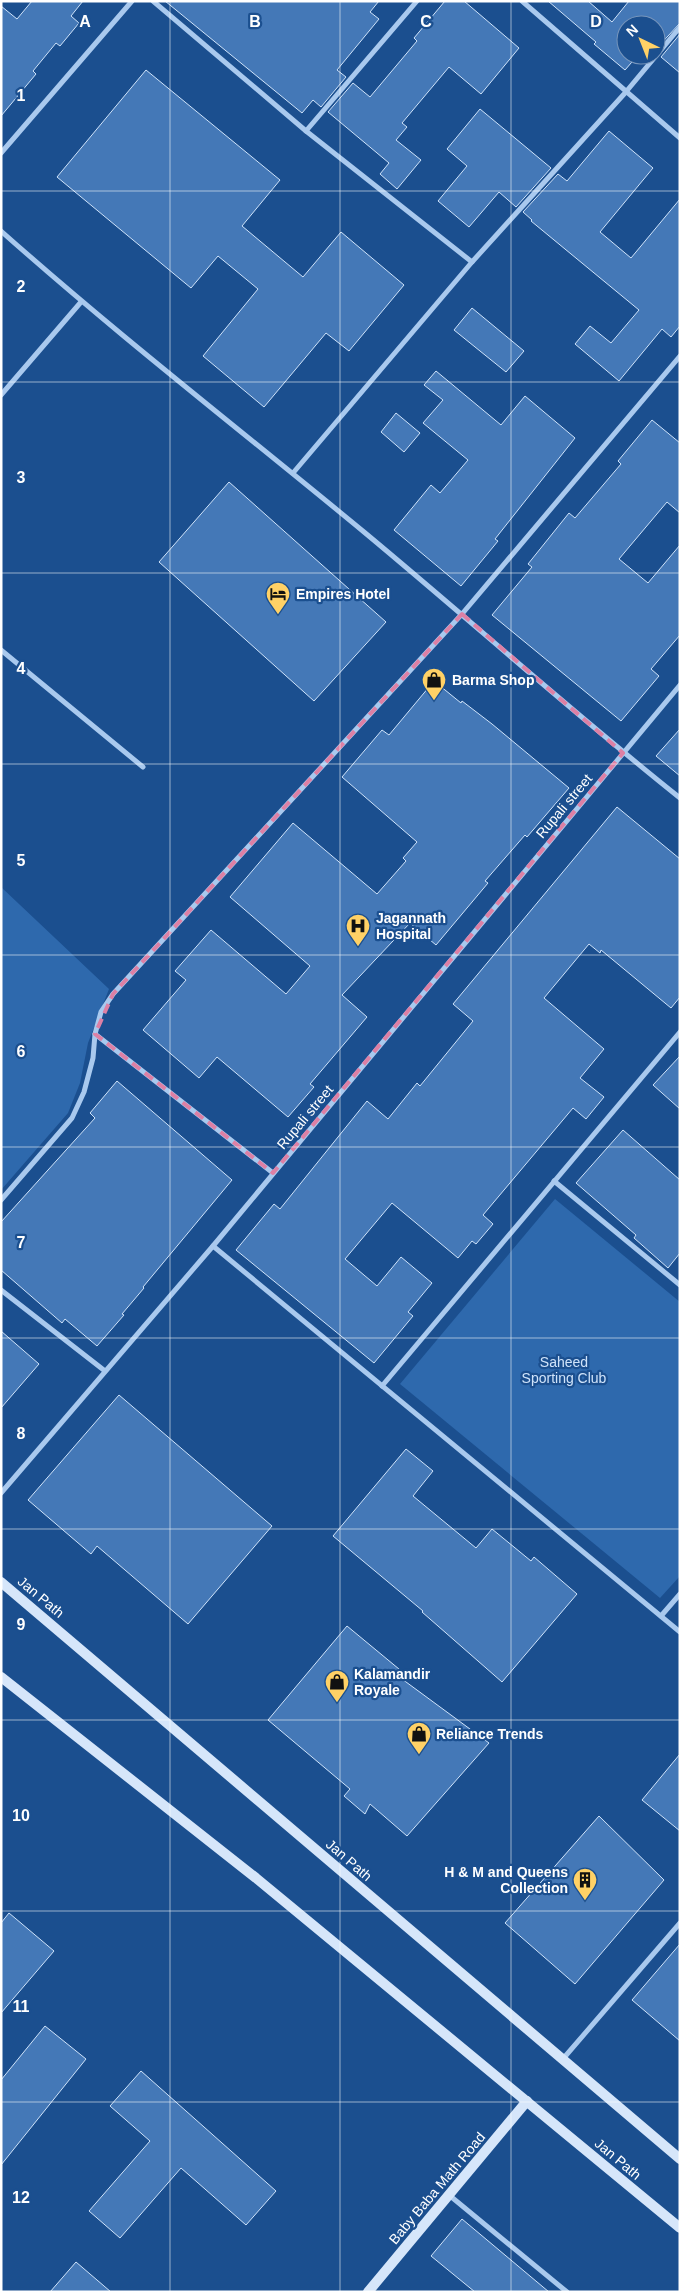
<svg xmlns="http://www.w3.org/2000/svg" width="681" height="2293" font-family="Arial,sans-serif">
<style>
.green{fill:#2e69ad}
.building{fill:#4478b7;stroke:#cfe3fa}
.lines{fill:none;stroke-linecap:round;stroke-linejoin:round}
.street{stroke:#a9c9ee;stroke-width:5}
.secondary{stroke:#d6e6fa;stroke-width:10}
.marked{fill:none;stroke:#dd80a5;stroke-width:4;stroke-dasharray:10 6;stroke-linejoin:round}
.grid{fill:none;stroke:#fff;stroke-width:1;stroke-opacity:0.55}
.labels{text-anchor:middle;stroke-width:4.5;stroke-linejoin:round;paint-order:stroke}
.poi-label{font-size:14px;font-weight:bold;fill:#fff;stroke:#1b4f8f;text-anchor:start}
.street-label{font-size:14px;fill:#fff;stroke:#1b4f8f}
.park-label{font-size:14px;fill:#cfe3fa;stroke:#1b4f8f}
.grid-label{font-size:16px;text-anchor:middle;font-weight:bold;fill:#fff;stroke:#1b4f8f;stroke-width:4.5;stroke-linejoin:round;paint-order:stroke}
</style>
<rect width="100%" height="100%" fill="#1b4f8f"/>
<!-- green -->
<g class="green">
<path d="M1 887 109 989 88 1043 80 1083 68 1113 1 1190Z"/>
<path d="M555 1199 680 1302V1576L660 1598 400 1384Z"/>
</g>
<!-- building -->
<g class="building">
<path d="M32 1H83L71 16 79 23 60 46 56 43 33 71 36 74 1 116V6L17 19Z"/>
<path d="M165 1H379L370 12 379 19 337 70 346 77 321 107 313 100 302 113Z"/>
<path d="M445 1H464L519 48 481 94 449 67 402 123 407 127 396 140 421 160 397 189 380 174 389 163 328 112 353 83 370 97 417 41 414 38Z"/>
<path d="M548 1H588L612 22 629 1H680V23L656 49V25H626V55H638L625 70 594 44 596 42Z"/>
<path d="M680 34V73L661 57Z"/>
<path d="M146 70 280 180 242 226 303 277 341 232 404 285 349 351 326 333 264 407 203 356 258 289 218 256 191 288 57 177Z"/>
<path d="M480 109 551 168 516 207 499 192 469 227 438 201 467 166 447 149Z"/>
<path d="M609 131 653 168 600 232 631 258 680 199V326L671 337 662 329 619 381 575 344 590 326 611 343 639 310 531 221 532 220 523 212 558 174 567 181Z"/>
<path d="M472 308 524 351 506 372 454 330Z"/>
<path d="M436 371 501 425 525 396 575 438 495 539 498 541 461 586 394 530 431 485 440 493 468 460 423 423 443 400 424 385Z"/>
<path d="M396 413 420 433 404 452 381 432Z"/>
<path d="M652 420 680 443V513L667 502 619 559 648 583 680 545V635L651 669 659 676 621 721 492 615 532 567 528 564 569 513 575 518 621 464 618 461Z"/>
<path d="M229 482 386 622 314 701 159 562Z"/>
<path d="M434 681 461 703 462 701 492 724 569 788 527 837 525 835 485 881 488 883 436 945 410 923 342 995 367 1017 310 1084 314 1087 288 1117 217 1057 199 1078 143 1030 186 980 175 971 211 930 286 994 310 966 230 897 293 823 377 894 406 861 403 858 417 842 342 777 382 730 389 735Z"/>
<path d="M680 729V776L656 756Z"/>
<path d="M617 807 680 859V997L671 1008 601 950 600 953 589 944 544 998 604 1049 580 1078 604 1097 586 1119 573 1108 483 1215 493 1224 476 1244 472 1241 458 1258 392 1203 345 1259 377 1286 401 1257 432 1283 408 1312 413 1316 374 1363 236 1250 274 1204 280 1209 367 1101 388 1119 417 1083 420 1086 473 1021 453 1004Z"/>
<path d="M680 1056V1109L653 1085Z"/>
<path d="M117 1081 232 1180 143 1287 144 1288 122 1314 124 1315 97 1346 65 1319 62 1323 1 1270V1222L95 1118 90 1113Z"/>
<path d="M623 1130 680 1180V1253L668 1268 634 1238 636 1235 576 1183Z"/>
<path d="M1 1331 39 1364 1 1408Z"/>
<path d="M119 1395 272 1526 188 1624 97 1546 91 1554 28 1500Z"/>
<path d="M406 1449 433 1471 413 1496 476 1548 492 1529 531 1561 534 1557 577 1594 502 1682 422 1612 423 1611 333 1536Z"/>
<path d="M347 1626 405 1674 402 1679 489 1743 407 1836 370 1804 365 1814 344 1796 350 1789 268 1720Z"/>
<path d="M680 1754V1831L642 1800Z"/>
<path d="M599 1816 664 1880 575 1984 505 1923Z"/>
<path d="M9 1913 54 1951 1 2013V1923Z"/>
<path d="M680 1944V2041L632 2000Z"/>
<path d="M45 2026 86 2059 1 2165V2080Z"/>
<path d="M141 2071 276 2191 246 2225 181 2168 120 2238 89 2211 150 2141 110 2106Z"/>
<path d="M462 2219 549 2292H475L431 2256Z"/>
<path d="M76 2262 111 2292H50Z"/>
</g>
<g class="lines">
<!-- street -->
<g class="street">
<path d="M153 1 306 131 472 262"/>
<path d="M522 1 680 138"/>
<path d="M306 131 417 1"/>
<path d="M1 153 132 1"/>
<path d="M1 231C119 336 243 432 364 532 470 620 572 712 680 798"/>
<path d="M1 395 81 302"/>
<path d="M293 473 472 262 625 93 680 27"/>
<path d="M1 650 143 767"/>
<path d="M95 1034 273 1173"/>
<path d="M554 1181 680 1285"/>
<path d="M1 1200 72 1118 84 1092 93 1058 95 1034 101 1012 113 994 462 614 680 356"/>
<path d="M213 1246 680 1632"/>
<path d="M1 1290 105 1371"/>
<path d="M382 1386 680 1032"/>
<path d="M1 1493 213 1246 680 685"/>
<path d="M661 1616 680 1594"/>
<path d="M562 2060 680 1923"/>
<path d="M449 2195 567 2292"/>
</g>
<!-- secondary -->
<g class="secondary">
<path d="M1 1582 680 2159"/>
<path d="M1 1677 256 1878 680 2228"/>
<path d="M368 2292 527 2101"/>
</g>
</g>
<!-- marked area -->
<path class="marked" d="M462 614 623 753 273 1173 95 1034 113 994Z"/>
<!-- grid -->
<path class="grid" d="M170 1V2292M340 1V2292M511 1V2292M1 191H680M1 382H680M1 573H680M1 764H680M1 955H680M1 1147H680M1 1338H680M1 1529H680M1 1720H680M1 1911H680M1 2102H680"/>
<!-- icons -->
<defs>
<symbol id="hotel-pin" viewBox="-11 -11 22 30"><path d="M0 17L-7.5 6A9.5 9.5 0 1 1 7.5 6Z" fill="#ffd166" stroke="#1b4f8f"/><path d="M-6-4.5h1.5V1H6V5H4.5V3h-9V5H-6ZM-4 0a1.8 1.8 0 1 1 3.6 0ZM.5 0V-2.5h3Q6-2.5 6 0Z" fill="#111"/></symbol>
<symbol id="shop-pin" viewBox="-11 -11 22 30"><path d="M0 17L-7.5 6A9.5 9.5 0 1 1 7.5 6Z" fill="#ffd166" stroke="#1b4f8f"/><path d="M-5-2.5h2.3a2.7 3.5 0 0 1 5.4 0H5L5.5 6h-11ZM-1.5-2.5h3a1.5 2.3 0 0 0-3 0Z" fill="#111"/></symbol>
<symbol id="hospital-pin" viewBox="-11 -11 22 30"><path d="M0 17L-7.5 6A9.5 9.5 0 1 1 7.5 6Z" fill="#ffd166" stroke="#1b4f8f"/><path d="M-5-5h3v3.5h4V-5h3V5h-3V1.5h-4V5h-3Z" fill="#111"/></symbol>
<symbol id="building-pin" viewBox="-11 -11 22 30"><path d="M0 17L-7.5 6A9.5 9.5 0 1 1 7.5 6Z" fill="#ffd166" stroke="#1b4f8f"/><path d="M-4-6H4V6H1V3H-1V6H-4ZM-2.5-4.3h1.7v1.8h-1.7ZM.8-4.3h1.7v1.8H.8ZM-2.5-1h1.7V.8h-1.7ZM.8-1h1.7V.8H.8Z" fill="#111"/></symbol>
</defs>
<g fill-rule="evenodd">
<use href="#hotel-pin" x="264" y="580" width="28" height="38"/>
<use href="#shop-pin" x="420" y="666" width="28" height="38"/>
<use href="#hospital-pin" x="344" y="912" width="28" height="38"/>
<use href="#shop-pin" x="323" y="1668" width="28" height="38"/>
<use href="#shop-pin" x="405" y="1720" width="28" height="38"/>
<use href="#building-pin" x="571" y="1866" width="28" height="38"/>
</g>
<g class="labels">
<!-- poi labels -->
<g class="poi-label">
<text x="296" y="599">Empires Hotel</text>
<text x="452" y="685">Barma Shop</text>
<text x="376" y="923">Jagannath<tspan x="376" dy="16">Hospital</tspan></text>
<text x="354" y="1679">Kalamandir<tspan x="354" dy="16">Royale</tspan></text>
<text x="436" y="1739">Reliance Trends</text>
<text x="568" y="1877" text-anchor="end">H &amp; M and Queens<tspan x="568" dy="16">Collection</tspan></text>
</g>
<!-- street labels -->
<g class="street-label">
<text transform="translate(564 806) rotate(-50)" y="5">Rupali street</text>
<text transform="translate(305 1117) rotate(-50)" y="5">Rupali street</text>
<text transform="translate(41 1597) rotate(40)" y="5">Jan Path</text>
<text transform="translate(349 1860) rotate(41)" y="5">Jan Path</text>
<text transform="translate(618 2159) rotate(40)" y="5">Jan Path</text>
<text transform="translate(437 2188) rotate(-50)" y="5">Baby Baba Math Road</text>
</g>
<!-- park labels -->
<g class="park-label">
<text x="564" y="1367">Saheed<tspan x="564" dy="16">Sporting Club</tspan></text>
</g>
</g>
<g class="grid-label">
<text x="85" y="27">A</text>
<text x="255" y="27">B</text>
<text x="426" y="27">C</text>
<text x="596" y="27">D</text>
<text x="21" y="101">1</text>
<text x="21" y="292">2</text>
<text x="21" y="483">3</text>
<text x="21" y="674">4</text>
<text x="21" y="866">5</text>
<text x="21" y="1057">6</text>
<text x="21" y="1248">7</text>
<text x="21" y="1439">8</text>
<text x="21" y="1630">9</text>
<text x="21" y="1821">10</text>
<text x="21" y="2012">11</text>
<text x="21" y="2203">12</text>
</g>
<!-- border -->
<rect width="681" height="2293" fill="none" stroke="#ffffff" stroke-width="5"/>
<!-- north arrow -->
<g transform="translate(641 40) rotate(317)"><circle r="24" fill="#1b4f8f" stroke="#7695bc"/>
<path d="M0-4L9 19L0 12L-9 19Z" fill="#ffd166"/>
<text y="-8" font-size="14" font-weight="bold" text-anchor="middle" fill="#ffffff">N</text>
</g>
</svg>
